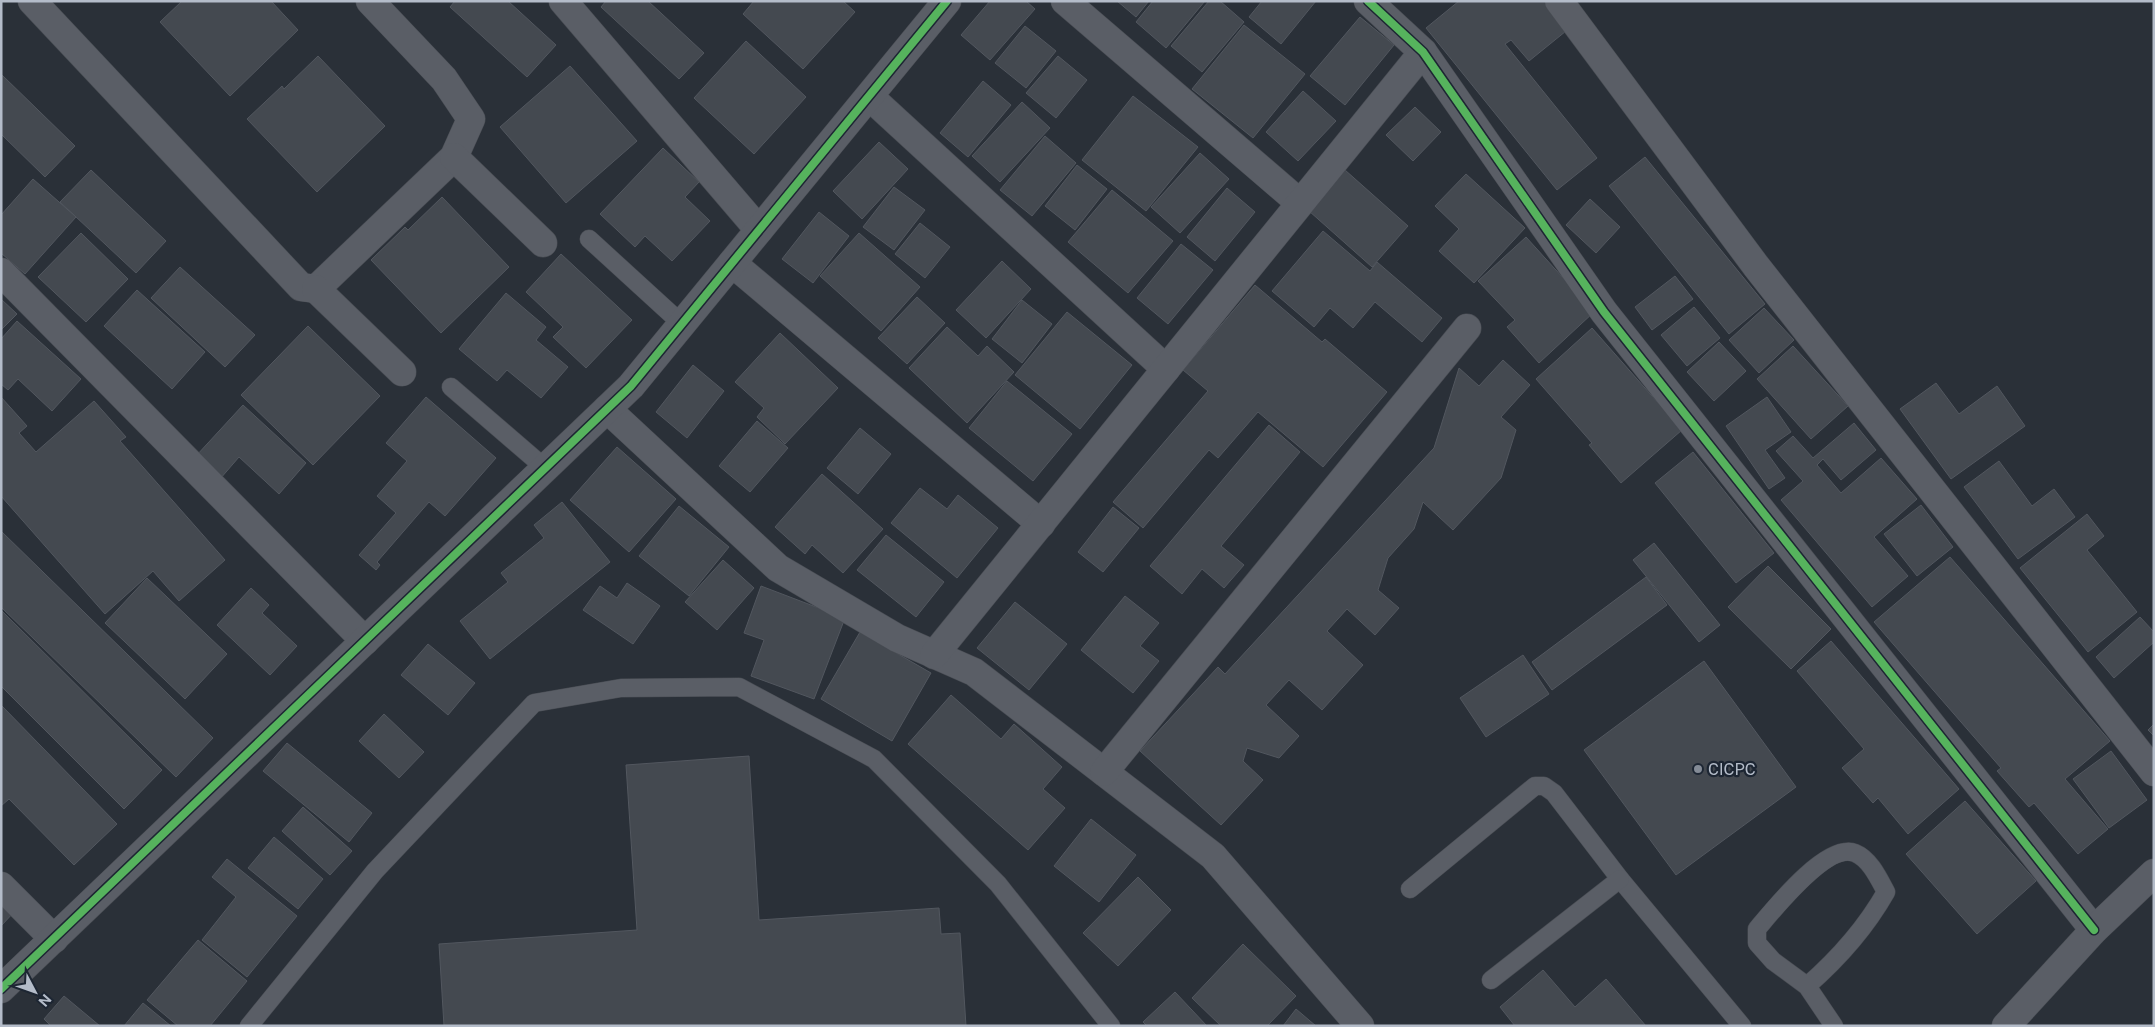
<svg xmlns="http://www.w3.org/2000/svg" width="2155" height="1027" font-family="'Public Sans',sans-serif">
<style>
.building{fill:#444950;stroke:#52575f}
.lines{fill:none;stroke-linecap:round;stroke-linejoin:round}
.service-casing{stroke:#484c53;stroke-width:19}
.minor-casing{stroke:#484c53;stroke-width:29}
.service{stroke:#5a5e66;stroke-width:18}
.minor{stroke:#5a5e66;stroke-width:28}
.cycleway-casing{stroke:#1d2633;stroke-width:11}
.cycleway{stroke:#56b35d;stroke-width:8}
.poi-dot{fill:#848b96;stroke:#1d2633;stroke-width:2}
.labels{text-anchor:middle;stroke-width:4.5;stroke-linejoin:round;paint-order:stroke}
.poi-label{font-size:16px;fill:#b4bcc9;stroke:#1d2633;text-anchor:start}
</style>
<rect width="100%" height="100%" fill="#2a3038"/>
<!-- building -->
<g class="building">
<path d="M182 1H271L298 30 230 96 160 22Z"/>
<path d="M455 1H508L556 45 527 77 450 7Z"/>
<path d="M606 1H648L704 53 679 79 601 7Z"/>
<path d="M754 1H843L855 12 803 69 743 14Z"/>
<path d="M990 1H1026L1035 9 990 60 961 35Z"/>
<path d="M1117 1H1149L1136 17Z"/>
<path d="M1153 1H1205L1166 48 1136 22Z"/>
<path d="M1209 1H1220L1244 22 1202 72 1171 46Z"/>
<path d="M1262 1H1316L1281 44 1249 17Z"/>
<path d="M1459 1H1550L1571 27 1529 61 1511 40 1505 44 1597 158 1557 190 1426 28Z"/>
<path d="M1360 17 1394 45 1345 105 1310 76Z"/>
<path d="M1244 25 1305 74 1253 138 1192 89Z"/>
<path d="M1025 26 1056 51 1026 88 995 63Z"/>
<path d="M746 41 806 97 754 154 694 98Z"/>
<path d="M318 56 385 126 317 192 247 119 282 86 284 89Z"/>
<path d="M1058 56 1087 80 1056 118 1026 93Z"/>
<path d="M570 66 637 141 566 203 500 127Z"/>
<path d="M2 75 75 146 45 177 1 134Z"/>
<path d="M983 81 1011 105 968 157 940 133Z"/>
<path d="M1303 91 1336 121 1298 161 1266 132Z"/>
<path d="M1133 96 1198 147 1146 211 1082 160Z"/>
<path d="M1022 102 1050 128 1000 182 972 156Z"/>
<path d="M1415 107 1441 132 1413 161 1386 135Z"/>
<path d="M1045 136 1076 163 1032 216 1000 190Z"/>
<path d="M879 142 908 169 862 219 833 191Z"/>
<path d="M663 148 699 182 685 197 710 221 672 261 645 236 635 247 600 214Z"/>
<path d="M1200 153 1229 179 1180 233 1151 207Z"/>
<path d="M1645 157 1765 304 1729 334 1609 186Z"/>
<path d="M1077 165 1107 189 1075 230 1045 206Z"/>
<path d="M91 170 166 241 136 273 60 202Z"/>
<path d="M1345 170 1408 226 1372 267 1309 211Z"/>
<path d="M1466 174 1525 228 1474 283 1439 251 1459 229 1435 206Z"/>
<path d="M33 179 76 217 25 274 1 253V215Z"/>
<path d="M894 187 925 210 894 250 863 227Z"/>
<path d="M1227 188 1255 212 1215 261 1187 237Z"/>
<path d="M1112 190 1173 241 1128 293 1068 242Z"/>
<path d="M442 197 509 267 441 333 371 260 405 227 408 230Z"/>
<path d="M1590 199 1620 227 1596 253 1566 225Z"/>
<path d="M819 212 849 236 813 283 782 259Z"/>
<path d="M920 223 950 247 925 278 895 254Z"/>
<path d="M1323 231 1370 271 1377 262 1442 318 1422 342 1375 302 1353 328 1330 308 1314 327 1272 291Z"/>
<path d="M81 233 128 279 86 322 38 277Z"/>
<path d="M859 233 920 287 881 331 820 276Z"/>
<path d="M1526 237 1594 312 1539 363 1507 327 1515 320 1478 281Z"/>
<path d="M1181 244 1213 270 1168 324 1137 298Z"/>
<path d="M561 254 632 320 586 368 553 337 563 327 526 292Z"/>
<path d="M1002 261 1031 289 986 338 956 310Z"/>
<path d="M180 267 255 335 225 367 151 298Z"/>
<path d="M1675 276 1693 299 1652 330 1635 307Z"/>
<path d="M1255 285 1322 342 1325 339 1387 392 1323 467 1258 412 1218 458 1209 450 1143 528 1113 502 1208 391 1183 370Z"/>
<path d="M137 290 205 352 172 389 104 326Z"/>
<path d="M506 293 546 327 536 340 568 367 541 398 507 370 497 381 459 349Z"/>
<path d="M917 297 945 323 907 364 878 338Z"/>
<path d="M1 299 17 314 1 330Z"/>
<path d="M1022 300 1052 324 1022 363 992 339Z"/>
<path d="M1694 307 1720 338 1687 366 1661 335Z"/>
<path d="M1764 308 1794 340 1759 373 1729 340Z"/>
<path d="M1067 312 1132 365 1080 429 1015 375Z"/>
<path d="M17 321 81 379 52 411 18 379 8 390 1 384V339Z"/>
<path d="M308 326 380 396 313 465 241 395Z"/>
<path d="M947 327 978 356 987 346 1014 372 967 423 909 368Z"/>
<path d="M1592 328 1682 430 1621 483 1589 445 1592 443 1536 379Z"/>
<path d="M780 333 838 388 785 444 757 417 764 408 735 382Z"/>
<path d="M1719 342 1746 371 1714 401 1687 372Z"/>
<path d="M1793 346 1848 406 1811 439 1757 379Z"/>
<path d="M1503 360 1530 385 1501 417 1516 430 1501 478 1453 530 1423 502 1414 529 1388 558 1378 590 1399 608 1375 635 1347 609 1327 631 1363 665 1322 710 1289 680 1266 705 1299 736 1279 758 1247 748 1243 761 1263 780 1221 825 1140 751 1218 667 1225 674 1434 448 1459 368 1479 386Z"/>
<path d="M693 365 724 391 687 438 656 412Z"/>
<path d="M1007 381 1072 434 1033 481 969 428Z"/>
<path d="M1936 383 1959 414 1997 386 2025 426 1951 479 1900 409Z"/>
<path d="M1 397 27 426 19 433 36 452 94 401 126 437 120 441 225 560 179 601 153 571 105 614 1 496Z"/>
<path d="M426 397 496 458 445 516 429 502 377 562 380 565 376 570 359 555 396 513 377 496 407 461 386 443Z"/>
<path d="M1767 397 1791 432 1765 450 1785 478 1769 489 1726 426Z"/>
<path d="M243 405 306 463 279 494 239 457 220 479 196 456Z"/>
<path d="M757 421 788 448 750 492 719 466Z"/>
<path d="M1854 423 1876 450 1841 480 1823 459 1817 465 1841 493 1881 458 1917 499 1874 537 1908 576 1872 607 1781 500 1803 481 1776 451 1793 436 1813 458Z"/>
<path d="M1269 425 1300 452 1221 546 1244 565 1224 588 1202 569 1182 594 1150 566Z"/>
<path d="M860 428 891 454 858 494 827 468Z"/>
<path d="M617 447 676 499 629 552 570 500Z"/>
<path d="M1693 452 1774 553 1736 583 1655 483Z"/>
<path d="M1999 461 2032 506 2054 489 2075 517 2018 559 1964 487Z"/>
<path d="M822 474 883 529 843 573 812 545 805 554 775 527Z"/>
<path d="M920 488 947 509 958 495 998 528 957 578 891 523Z"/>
<path d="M562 502 610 562 490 659 460 621 508 582 501 573 544 538 534 525Z"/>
<path d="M1921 505 1953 547 1917 576 1884 534Z"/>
<path d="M679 506 729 547 689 596 639 556Z"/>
<path d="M1113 507 1139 528 1103 572 1078 552Z"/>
<path d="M2087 514 2104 536 2087 550 2137 612 2088 652 2020 568Z"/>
<path d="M1 531 213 738 176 777 1 607Z"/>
<path d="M886 535 944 582 916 617 857 570Z"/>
<path d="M1654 543 1720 625 1699 642 1633 560Z"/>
<path d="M1950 557 2110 741 2065 779 2108 829 2078 854 2034 803 2029 807 1997 771 2001 768 1874 622Z"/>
<path d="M723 560 754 588 717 630 685 602Z"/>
<path d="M1768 566 1831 629 1791 669 1728 607Z"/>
<path d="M1646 577 1667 605 1552 690 1532 662Z"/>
<path d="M147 578 227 654 185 699 105 623Z"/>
<path d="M627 583 660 606 633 644 583 610 600 586 617 598Z"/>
<path d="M761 586 845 618 814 699 751 676 764 640 744 633Z"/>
<path d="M251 588 269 605 262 613 297 646 270 675 217 625Z"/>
<path d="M1125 596 1159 623 1140 646 1159 661 1133 693 1081 650Z"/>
<path d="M1015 602 1067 644 1029 690 977 648Z"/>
<path d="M1 610 162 770 124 809 1 686Z"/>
<path d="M2140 617 2154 632V642L2114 678 2096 657Z"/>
<path d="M860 632 931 673 892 741 821 699Z"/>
<path d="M1831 641 1959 789 1908 834 1878 798 1873 803 1842 768 1864 749 1797 671Z"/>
<path d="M428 644 475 683 448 715 401 675Z"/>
<path d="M1523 655 1549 694 1486 737 1460 698Z"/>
<path d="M1704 661 1796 787 1676 875 1584 750Z"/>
<path d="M951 695 1001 739 1014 724 1062 767 1043 789 1065 808 1028 850 908 744Z"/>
<path d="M1 705 117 824 74 865 9 799 1 806Z"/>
<path d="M384 714 424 752 399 778 359 741Z"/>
<path d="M2154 724V736L2148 730Z"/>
<path d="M287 743 372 813 349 842 263 771Z"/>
<path d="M2111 751 2147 800 2109 828 2073 779Z"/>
<path d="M749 756 759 920 939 908 941 934 960 933 966 1026H444L439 944 637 930 626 765Z"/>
<path d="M1965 801 2036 881 1977 934 1906 854Z"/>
<path d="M303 807 352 851 330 875 282 831Z"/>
<path d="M1091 819 1136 855 1099 902 1054 866Z"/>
<path d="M274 837 323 879 298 909 248 868Z"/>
<path d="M227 859 297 916 247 977 202 940 236 897 212 877Z"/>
<path d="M1138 877 1171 910 1118 966 1083 933Z"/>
<path d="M1 898 15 911 1 926Z"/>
<path d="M198 940 247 981 210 1026H178L147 1000Z"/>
<path d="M1243 944 1296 996 1267 1026H1221L1192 998Z"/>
<path d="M1543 970 1575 1007 1606 979 1646 1026H1515L1500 1007Z"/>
<path d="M1175 992 1207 1026H1147L1143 1022Z"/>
<path d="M64 996 100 1026H51L44 1019Z"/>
<path d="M143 1003 171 1026H124Z"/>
<path d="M1296 1009 1316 1026H1283Z"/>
</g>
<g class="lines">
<defs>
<g id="service">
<path d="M589 239 682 324"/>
<path d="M451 387 545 468"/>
<path d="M1410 889 1535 786H1544L1554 793 1620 879 1742 1026"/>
<path d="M1491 980 1620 879"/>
<path d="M1807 986C1839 958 1865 929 1886 892 1879 879 1870 859 1855 853 1827 842 1774 909 1757 929V943L1773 961 1807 986 1834 1026"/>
<path d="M249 1026 375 871 534 703 621 688 739 687 874 759 998 884 1111 1026"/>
</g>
<g id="minor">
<path d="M32 1 301 287 316 289 454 157 471 119 444 79 370 1"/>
<path d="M563 1 759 230"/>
<path d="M1065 1 1300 203"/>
<path d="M1368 1 1423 52 1604 312 2094 930"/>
<path d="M1559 1 1756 266 2154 772"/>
<path d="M870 97 1166 369"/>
<path d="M454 157 543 243"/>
<path d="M732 263 1041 524"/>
<path d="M1 272 365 641"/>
<path d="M316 289 402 372"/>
<path d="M607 409 778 568 897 638 974 672 1213 856 1360 1026"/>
<path d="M934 655 1423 52"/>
<path d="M1104 772 1467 328"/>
<path d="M1 886 54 939"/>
<path d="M1 989 631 386 947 1"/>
<path d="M2006 1026 2094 930 2154 873"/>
</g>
</defs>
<!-- service casing -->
<use href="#service" class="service-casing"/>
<!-- minor casing -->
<use href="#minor" class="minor-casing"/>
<!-- service -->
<use href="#service" class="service"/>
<!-- minor -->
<use href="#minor" class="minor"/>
<defs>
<g id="cycleway">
<path d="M1368 1 1423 52 1604 312 2094 930"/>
<path d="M1 989 631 386 947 1"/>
</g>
</defs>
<!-- cycleway casing -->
<use href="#cycleway" class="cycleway-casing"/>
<!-- cycleway -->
<use href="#cycleway" class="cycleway"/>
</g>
<!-- markers -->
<circle class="poi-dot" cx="1698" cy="769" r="5"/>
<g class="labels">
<!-- poi labels -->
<g class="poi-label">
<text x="1708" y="775">CICPC</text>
</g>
</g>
<!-- border -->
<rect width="2155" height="1027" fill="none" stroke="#b4bcc9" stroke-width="5"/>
<!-- north arrow -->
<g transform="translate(35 992) rotate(131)" stroke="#1d2633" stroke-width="4" paint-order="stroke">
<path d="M0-4L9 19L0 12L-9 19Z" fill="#b4bcc9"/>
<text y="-8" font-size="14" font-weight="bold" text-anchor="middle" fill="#b4bcc9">N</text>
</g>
</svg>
